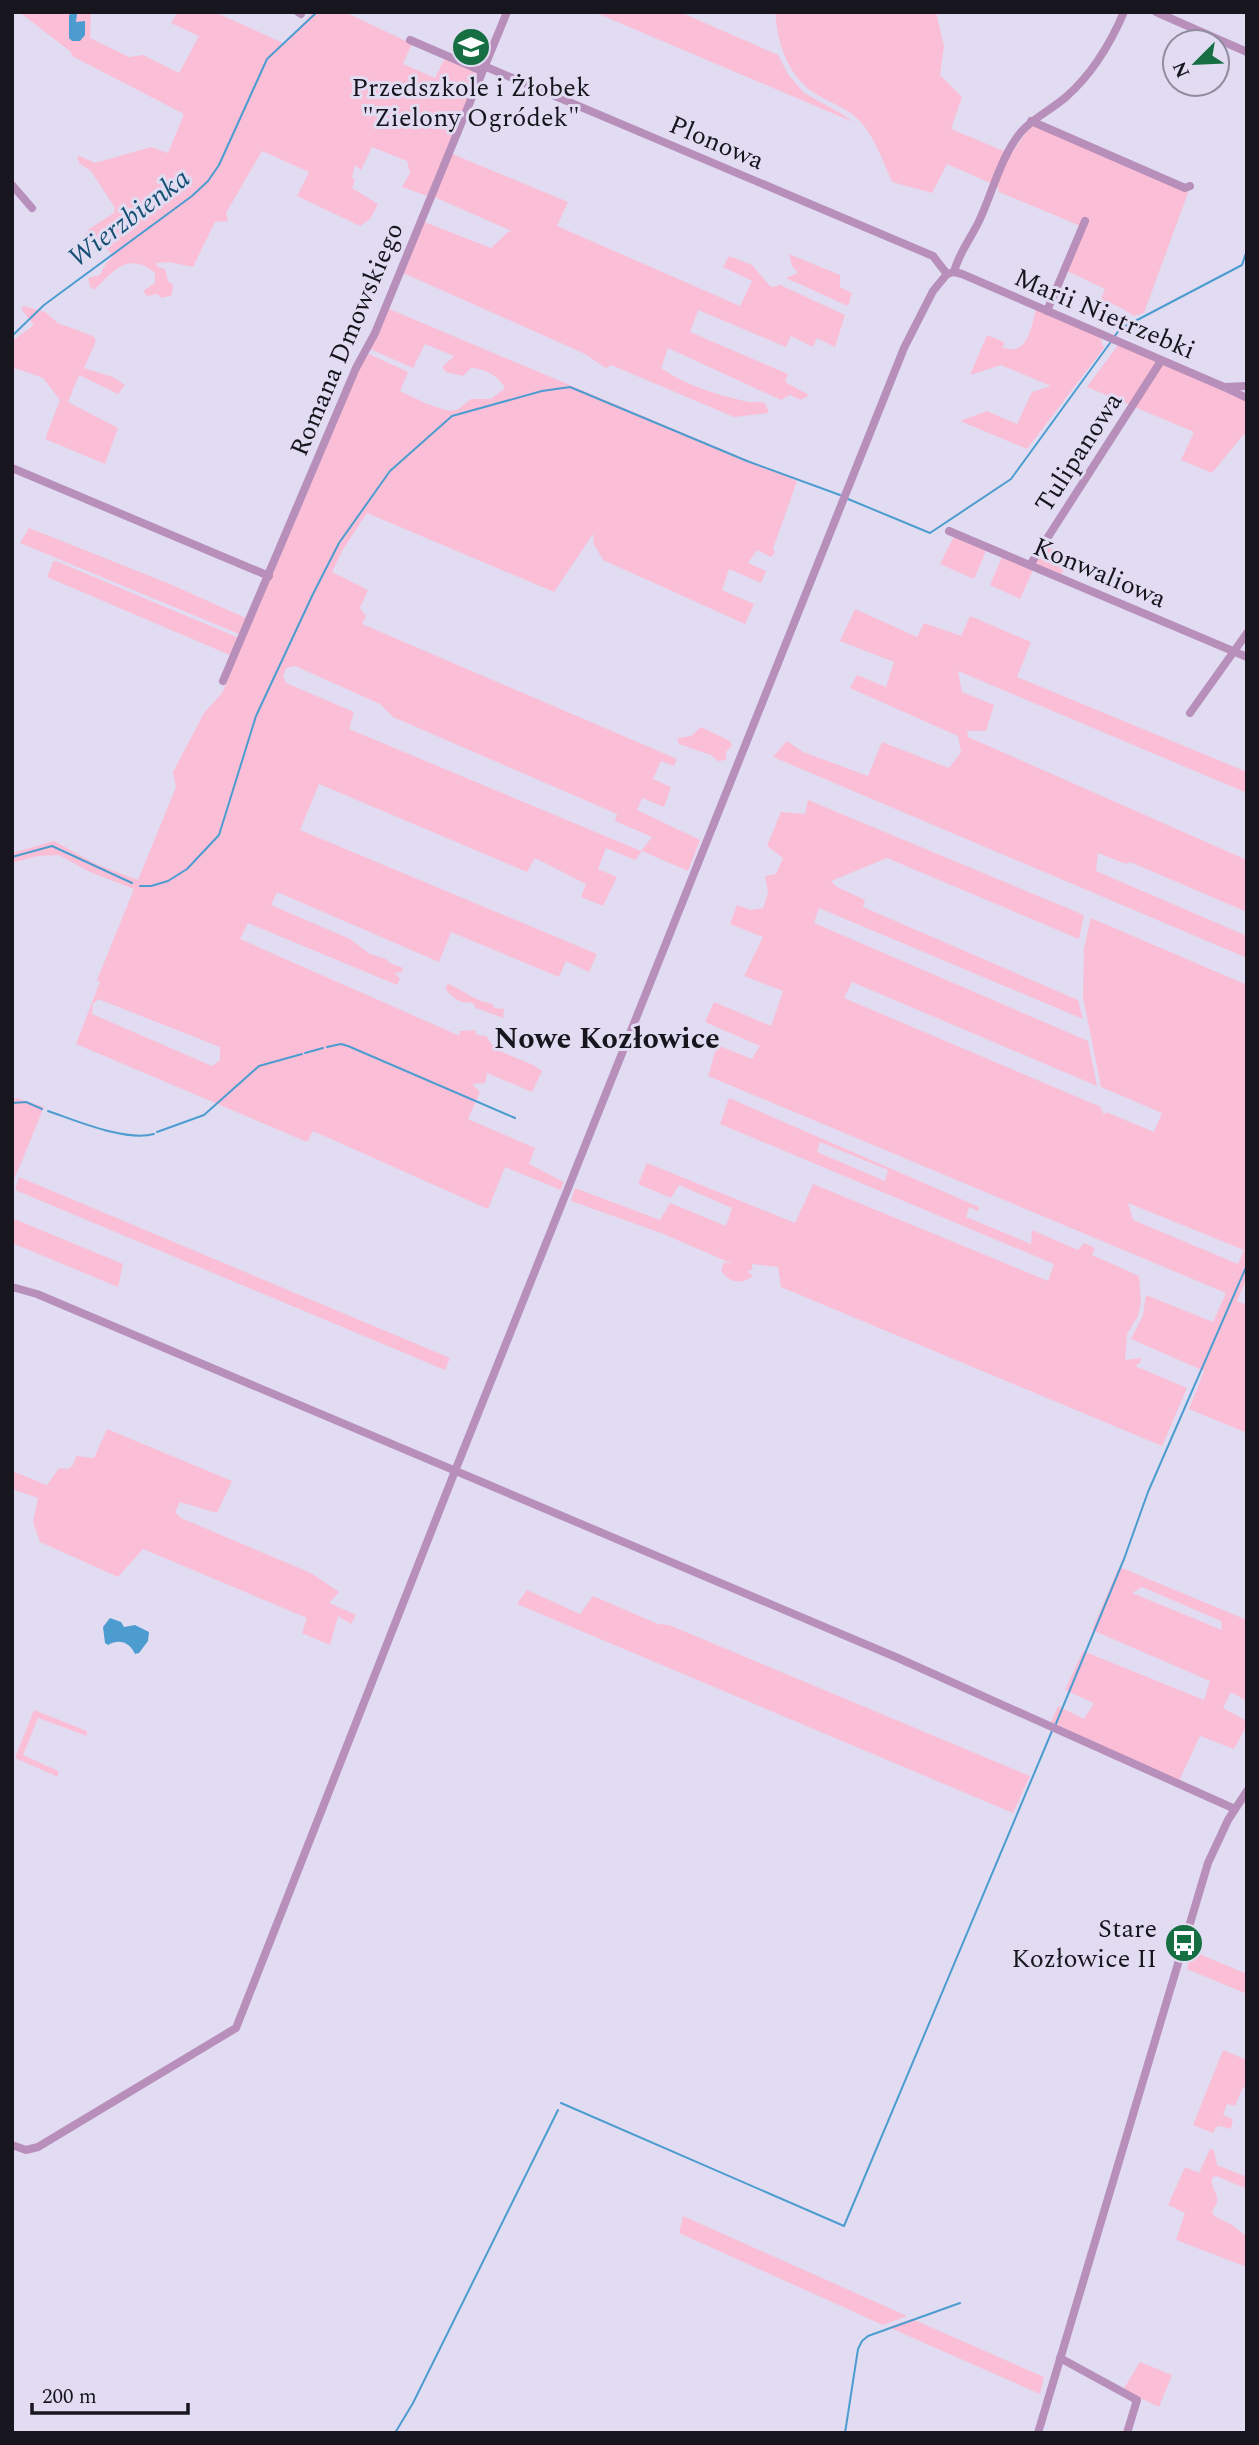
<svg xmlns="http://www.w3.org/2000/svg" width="1259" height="2445" font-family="Spectral,serif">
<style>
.green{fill:#fabfd6;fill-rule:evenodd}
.water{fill:#4d9cd0}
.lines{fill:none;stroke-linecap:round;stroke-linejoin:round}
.stream{stroke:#4d9cd0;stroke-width:2}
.minor{stroke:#b88fba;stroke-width:8}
.labels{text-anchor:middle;stroke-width:6;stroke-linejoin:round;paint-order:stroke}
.poi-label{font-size:26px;fill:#17151d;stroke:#e1dcf2}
.street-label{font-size:26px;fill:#17151d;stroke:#e1dcf2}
.water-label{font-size:28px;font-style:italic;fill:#165175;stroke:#e1dcf2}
.quarter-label{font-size:30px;font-weight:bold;fill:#17151d;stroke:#e1dcf2}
</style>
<rect width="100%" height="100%" fill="#e1dcf2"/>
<!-- green -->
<g class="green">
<path d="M19 12H74L69 16V38L77 14 76 12 91 14 90 38 129 57 143 55 179 73 199 36 171 23 178 12H215L285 44 313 12H345L412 44 403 64 435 78 445 58 479 72 427 196 402 187 410 173 407 161 372 147 361 170 355 165 352 178 355 180 352 188 378 204 370 219 360 226 297 196 309 172 262 151 226 213 228 221 215 222 193 267 169 262 156 263 158 267 165 269 168 281 173 285 172 295 162 298 157 294 147 296 143 291 155 283V273C128 251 114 271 94 290L90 286 88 278 100 275 106 263 113 257C106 245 98 240 84 236L89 229 114 213 115 208 91 171 79 163 77 155 95 163 151 147 168 153 184 114 72 56 70 51Z"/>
<path d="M594 12H680L778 55 788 74 804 93 842 114 853 122Z"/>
<path d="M775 12H936L944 46 940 75 962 97 951 129 1011 154 1032 124 1189 190 1144 313 1134 316 1123 309 1101 299 1105 289 1067 271 1085 228 1078 225 999 192 997 186 947 164 932 193 892 182C883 162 875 137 859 120 848 109 831 103 818 95 788 78 778 45 775 12Z"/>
<path d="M450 153 568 202 557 226 740 306 752 281 723 267 729 256 752 265 771 287 778 286V284L845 315 835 347 817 338 813 347 791 336 786 347 698 310 690 332 788 374 785 382 809 395 801 400 790 395 781 400 668 348 661 368C685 385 720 396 749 402 755 403 760 401 765 403L769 413 734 417 611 365 606 368 583 353 401 272 422 221 491 248 508 232 512 231 432 196Z"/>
<path d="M789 254 840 275V287L852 293 848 306 786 278 798 273 792 266Z"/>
<path d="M24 306 45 312 58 323 93 336 96 341 84 368 113 377 125 385 118 394 79 375 68 402 118 428 105 464 45 439 60 400 43 378 15 368 12 376V341L34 325 21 309Z"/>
<path d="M387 308 797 481 773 549 775 553 771 557 757 550 748 563 766 571 761 583 729 569 722 590 754 604 745 624 603 560 594 544 593 534 554 592 367 513 342 551 332 572 368 590 360 608 366 616 362 624 677 759 674 766 661 761 653 779 671 787 664 807 642 798 637 810 700 840 688 871 642 851 635 860 606 848 598 869 617 877 603 906 581 897 586 884 535 858 527 872 319 784 300 830 597 954 589 972 566 961 559 977 451 932 439 962 277 892 271 905 350 939 370 954 386 959 390 963 403 968 402 972 395 973 400 979 397 985 248 923 240 939 460 1036 459 1031 475 1030 477 1035 486 1036 492 1045 499 1048 500 1051 533 1065 542 1071 532 1092 487 1073 485 1083 472 1084 480 1092 468 1119 535 1148 529 1164 564 1182 561 1190 505 1167 488 1209 313 1131 307 1142 76 1044 100 982 97 980 134 889 90 872 59 855 37 856 12 863V853L54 841 96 864 138 880 176 787 173 772 204 713 222 693 359 367 369 354 408 372 400 391 427 404 449 411 457 410 471 399H491L505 388C500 377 484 368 471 368L463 376 446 372 442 367 454 356 425 344 413 368 370 349ZM295 666 380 704 393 717 617 814 615 821 652 837 641 851 349 729 354 712 286 683 283 676 286 668ZM98 999 220 1047V1060L212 1066 92 1014 93 1004Z"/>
<path d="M1036 309 1100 337 1104 348 1027 449 960 421 987 411 1017 424 1032 392 1051 386 1001 365 970 375 987 335 1004 342 1003 348C1007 348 1011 350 1015 349 1029 347 1033 320 1036 309Z"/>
<path d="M1118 345 1247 400V436L1243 435 1212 473 1181 460 1194 432 1087 387Z"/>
<path d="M29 528 170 584 248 619 239 634 20 543Z"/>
<path d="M954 536 986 551 974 579 940 564Z"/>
<path d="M1045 546 1069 557 1061 575 1037 565 1035 562Z"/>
<path d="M1002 557 1033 570 1020 599 990 585Z"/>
<path d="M56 561 239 638 232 656 47 577 53 562Z"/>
<path d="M855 609 917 637 924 623 961 636 970 616 1031 642 1017 677 1247 772V793L958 671 962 692 994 705 986 731H967L968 737 1247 860V912L1130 862 1126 864 1098 853 1096 871 1247 936V958L773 757 787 741 803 752 868 776 882 742 949 768 961 752 958 736 850 688 857 675 886 687 894 662 840 641Z"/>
<path d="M701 727 730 741 732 746 726 752V760L718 761 711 755 679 744 677 738 691 736Z"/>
<path d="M808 800 1084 915 1079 939 887 858 831 881 837 887 865 900 863 907 1078 1000 1083 1019 819 908 814 923 1088 1041 1097 1086 852 982 844 998 1101 1107 1104 1115 1106 1112 1154 1132 1162 1113 1101 1087 1083 997 1084 948 1091 918 1247 985V1278L1237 1301 1247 1305V1433L1189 1409 1204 1371 1131 1339 1143 1315 1146 1295 1213 1322 1226 1293 708 1076 717 1045 752 1059 760 1046 705 1022 714 1002 771 1026 783 991 744 976 763 937 730 924 737 905 751 910 763 908 768 893 765 876 776 874 783 858 767 846 781 812 805 814ZM1128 1203 1244 1250 1238 1264 1133 1220Z"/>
<path d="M448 984C464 990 474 1001 493 1004L494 1008 504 1009 503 1018 476 1008 472 1002C460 1005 453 997 445 989Z"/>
<path d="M17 1098 44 1107 12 1185V1099Z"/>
<path d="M729 1098 979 1207 978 1211 969 1207 966 1217 1031 1244 1032 1230 1078 1250 1084 1243 1095 1248 1092 1255 1139 1276 1141 1302 1138 1316 1127 1334 1125 1360 1141 1358 1140 1363 1135 1366 1187 1388 1162 1446 781 1287 778 1267 752 1264V1270L747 1271 753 1276C741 1285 730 1283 721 1271L724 1262 733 1264 661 1233 571 1201 575 1188 660 1220 670 1203 726 1226 732 1208 679 1185 671 1198 638 1184 647 1163 795 1223 813 1184 1048 1281 1054 1264 720 1124ZM820 1142 888 1170 885 1181 817 1152Z"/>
<path d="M19 1177 450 1358 445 1370 15 1190Z"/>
<path d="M12 1218 123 1264 118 1287 12 1243Z"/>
<path d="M107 1429 232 1481 217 1513 180 1502 175 1512 181 1518 311 1573 339 1592 329 1603 356 1615 351 1624 338 1616 330 1645 302 1633 307 1618 143 1549 118 1577 40 1542 33 1522 38 1498 12 1489V1471L47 1485 59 1468 68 1469 73 1465 76 1456 94 1458Z"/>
<path d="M1122 1568 1247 1620V1701L1231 1692 1223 1708 1247 1721V1725L1234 1749 1200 1736 1179 1781 1051 1722 1058 1706 1084 1719 1094 1703 1065 1690 1083 1651 1204 1700 1210 1681 1092 1630 1118 1569ZM1142 1587 1221 1621 1222 1630 1132 1593Z"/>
<path d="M527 1590 580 1614 593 1596 658 1624 669 1625 1030 1776 1013 1813 517 1604Z"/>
<path d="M34 1710 87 1731V1736L38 1718 23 1755 58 1771V1777L15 1758Z"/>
<path d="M1192 1951 1247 1974V1994L1187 1969Z"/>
<path d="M1223 2050 1247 2060V2088L1243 2087 1235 2106 1227 2104 1223 2115 1233 2119 1231 2129 1220 2126 1216 2127 1213 2133 1193 2125Z"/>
<path d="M1210 2149 1214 2150 1217 2165 1247 2177V2189L1216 2176 1212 2178C1210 2187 1219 2194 1217 2202 1216 2206 1213 2208 1212 2211L1214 2216 1232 2225 1247 2237V2267L1176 2240 1185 2213 1168 2205 1185 2167 1199 2173Z"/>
<path d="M683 2216 907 2316 883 2325 679 2233Z"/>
<path d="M912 2319 1044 2377 1040 2394 888 2327Z"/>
<path d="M1140 2362 1172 2375 1159 2407 1123 2390Z"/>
</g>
<!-- water -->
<g class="water">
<path d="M74 12 77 14 76 22 85 21V35L80 41H72L69 38V15Z"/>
<path d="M110 1618 121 1622 124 1627 135 1625 149 1632 148 1641 139 1653 135 1654C130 1643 120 1638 108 1645L105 1643 103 1627Z"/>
</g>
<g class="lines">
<!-- stream -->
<g class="stream">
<path d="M12 336 44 305 192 196 208 181 219 165 267 59 317 12"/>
<path d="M1114 337 1120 329 1242 265 1247 250"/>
<path d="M848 499 930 533 1011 479 1110 343"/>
<path d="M12 857 52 846 132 883"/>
<path d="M140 886H151L168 881 187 869 219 835 256 716 313 594 339 543 390 471 452 416 542 391 570 387 747 461 840 495"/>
<path d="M327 1047 341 1044 348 1046 515 1118"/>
<path d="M305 1053 323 1048"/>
<path d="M12 1103 26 1102 42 1109"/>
<path d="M48 1111C75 1120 125 1142 154 1134"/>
<path d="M157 1132 204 1115 259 1066 302 1054"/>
<path d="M1055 1726 1124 1559 1148 1492 1247 1265"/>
<path d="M561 2103 844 2226 1052 1731"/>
<path d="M395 2433 413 2403 558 2110"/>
<path d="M845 2433 858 2349 862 2341 868 2336 960 2303"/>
</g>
<!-- minor -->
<g class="minor">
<path d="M298 12 301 14"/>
<path d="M1156 12 1247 52"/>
<path d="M410 40 482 71"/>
<path d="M484 66 933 256 947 274"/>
<path d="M1031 121 1185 188 1190 186"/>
<path d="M12 185 32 208"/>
<path d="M954 272C959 252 972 237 980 219 993 191 1001 156 1021 132 1034 117 1053 109 1067 96 1092 74 1111 42 1124 12"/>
<path d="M947 274 954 272 962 274 1224 387 1247 386"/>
<path d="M1047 311 1085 221"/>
<path d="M1224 387 1247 398"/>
<path d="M12 468 269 576"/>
<path d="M949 531 1247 657"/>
<path d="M1030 565 1161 361"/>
<path d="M223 681 356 368 375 333 507 12"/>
<path d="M1190 713 1247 633"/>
<path d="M12 1287 37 1294 898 1658 1235 1809"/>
<path d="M12 2145 26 2150 38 2147 236 2028 455 1471 904 348 933 291 947 274"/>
<path d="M1060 2358 1137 2400 1127 2433"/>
<path d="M1038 2433 1208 1863 1228 1820 1247 1791"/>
</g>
</g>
<!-- icons -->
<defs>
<symbol id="school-disc" viewBox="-11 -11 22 22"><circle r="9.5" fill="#156f42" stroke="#e1dcf2"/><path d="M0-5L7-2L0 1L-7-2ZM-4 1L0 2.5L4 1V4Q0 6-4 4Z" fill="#fff"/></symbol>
<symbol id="bus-disc" viewBox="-11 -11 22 22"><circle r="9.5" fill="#156f42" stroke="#e1dcf2"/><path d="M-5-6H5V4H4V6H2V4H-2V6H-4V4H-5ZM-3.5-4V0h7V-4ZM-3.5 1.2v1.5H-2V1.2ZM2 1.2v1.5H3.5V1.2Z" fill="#fff"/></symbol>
</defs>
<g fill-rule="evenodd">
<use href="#school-disc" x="449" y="25" width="44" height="44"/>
<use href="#bus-disc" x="1162" y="1921" width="44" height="44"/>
</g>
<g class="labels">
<!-- poi labels -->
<g class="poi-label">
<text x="471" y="96">Przedszkole i Żłobek<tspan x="471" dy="30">"Zielony Ogródek"</tspan></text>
<text x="1157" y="1937" text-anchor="end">Stare<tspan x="1157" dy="30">Kozłowice II</tspan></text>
</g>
<!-- street labels -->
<g class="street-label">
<text transform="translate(717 142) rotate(23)" y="9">Plonowa</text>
<text transform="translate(1105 313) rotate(23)" y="9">Marii Nietrzebki</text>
<text transform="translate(346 339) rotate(-67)" y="9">Romana Dmowskiego</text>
<text transform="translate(1078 452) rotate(-57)" y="9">Tulipanowa</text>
<text transform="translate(1100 572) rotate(23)" y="9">Konwaliowa</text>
</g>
<!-- water labels -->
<g class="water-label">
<text transform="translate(128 217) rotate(-37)" y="10">Wierzbienka</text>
</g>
<!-- quarter labels -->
<g class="quarter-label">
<text x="607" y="1048">Nowe Kozłowice</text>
</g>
</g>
<!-- border -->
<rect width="1259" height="2445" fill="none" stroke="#17151d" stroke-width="28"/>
<!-- north arrow -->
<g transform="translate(1196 63) rotate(246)"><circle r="33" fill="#e1dcf2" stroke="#908c9d" stroke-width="2"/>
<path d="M0-5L12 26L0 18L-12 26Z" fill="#156f42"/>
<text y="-10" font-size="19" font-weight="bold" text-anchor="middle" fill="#17151d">N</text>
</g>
<!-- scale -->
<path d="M32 2403v10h156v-10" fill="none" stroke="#17151d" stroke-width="3.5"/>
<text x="42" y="2403" font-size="21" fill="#17151d" stroke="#e1dcf2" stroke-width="5" paint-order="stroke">200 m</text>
</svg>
